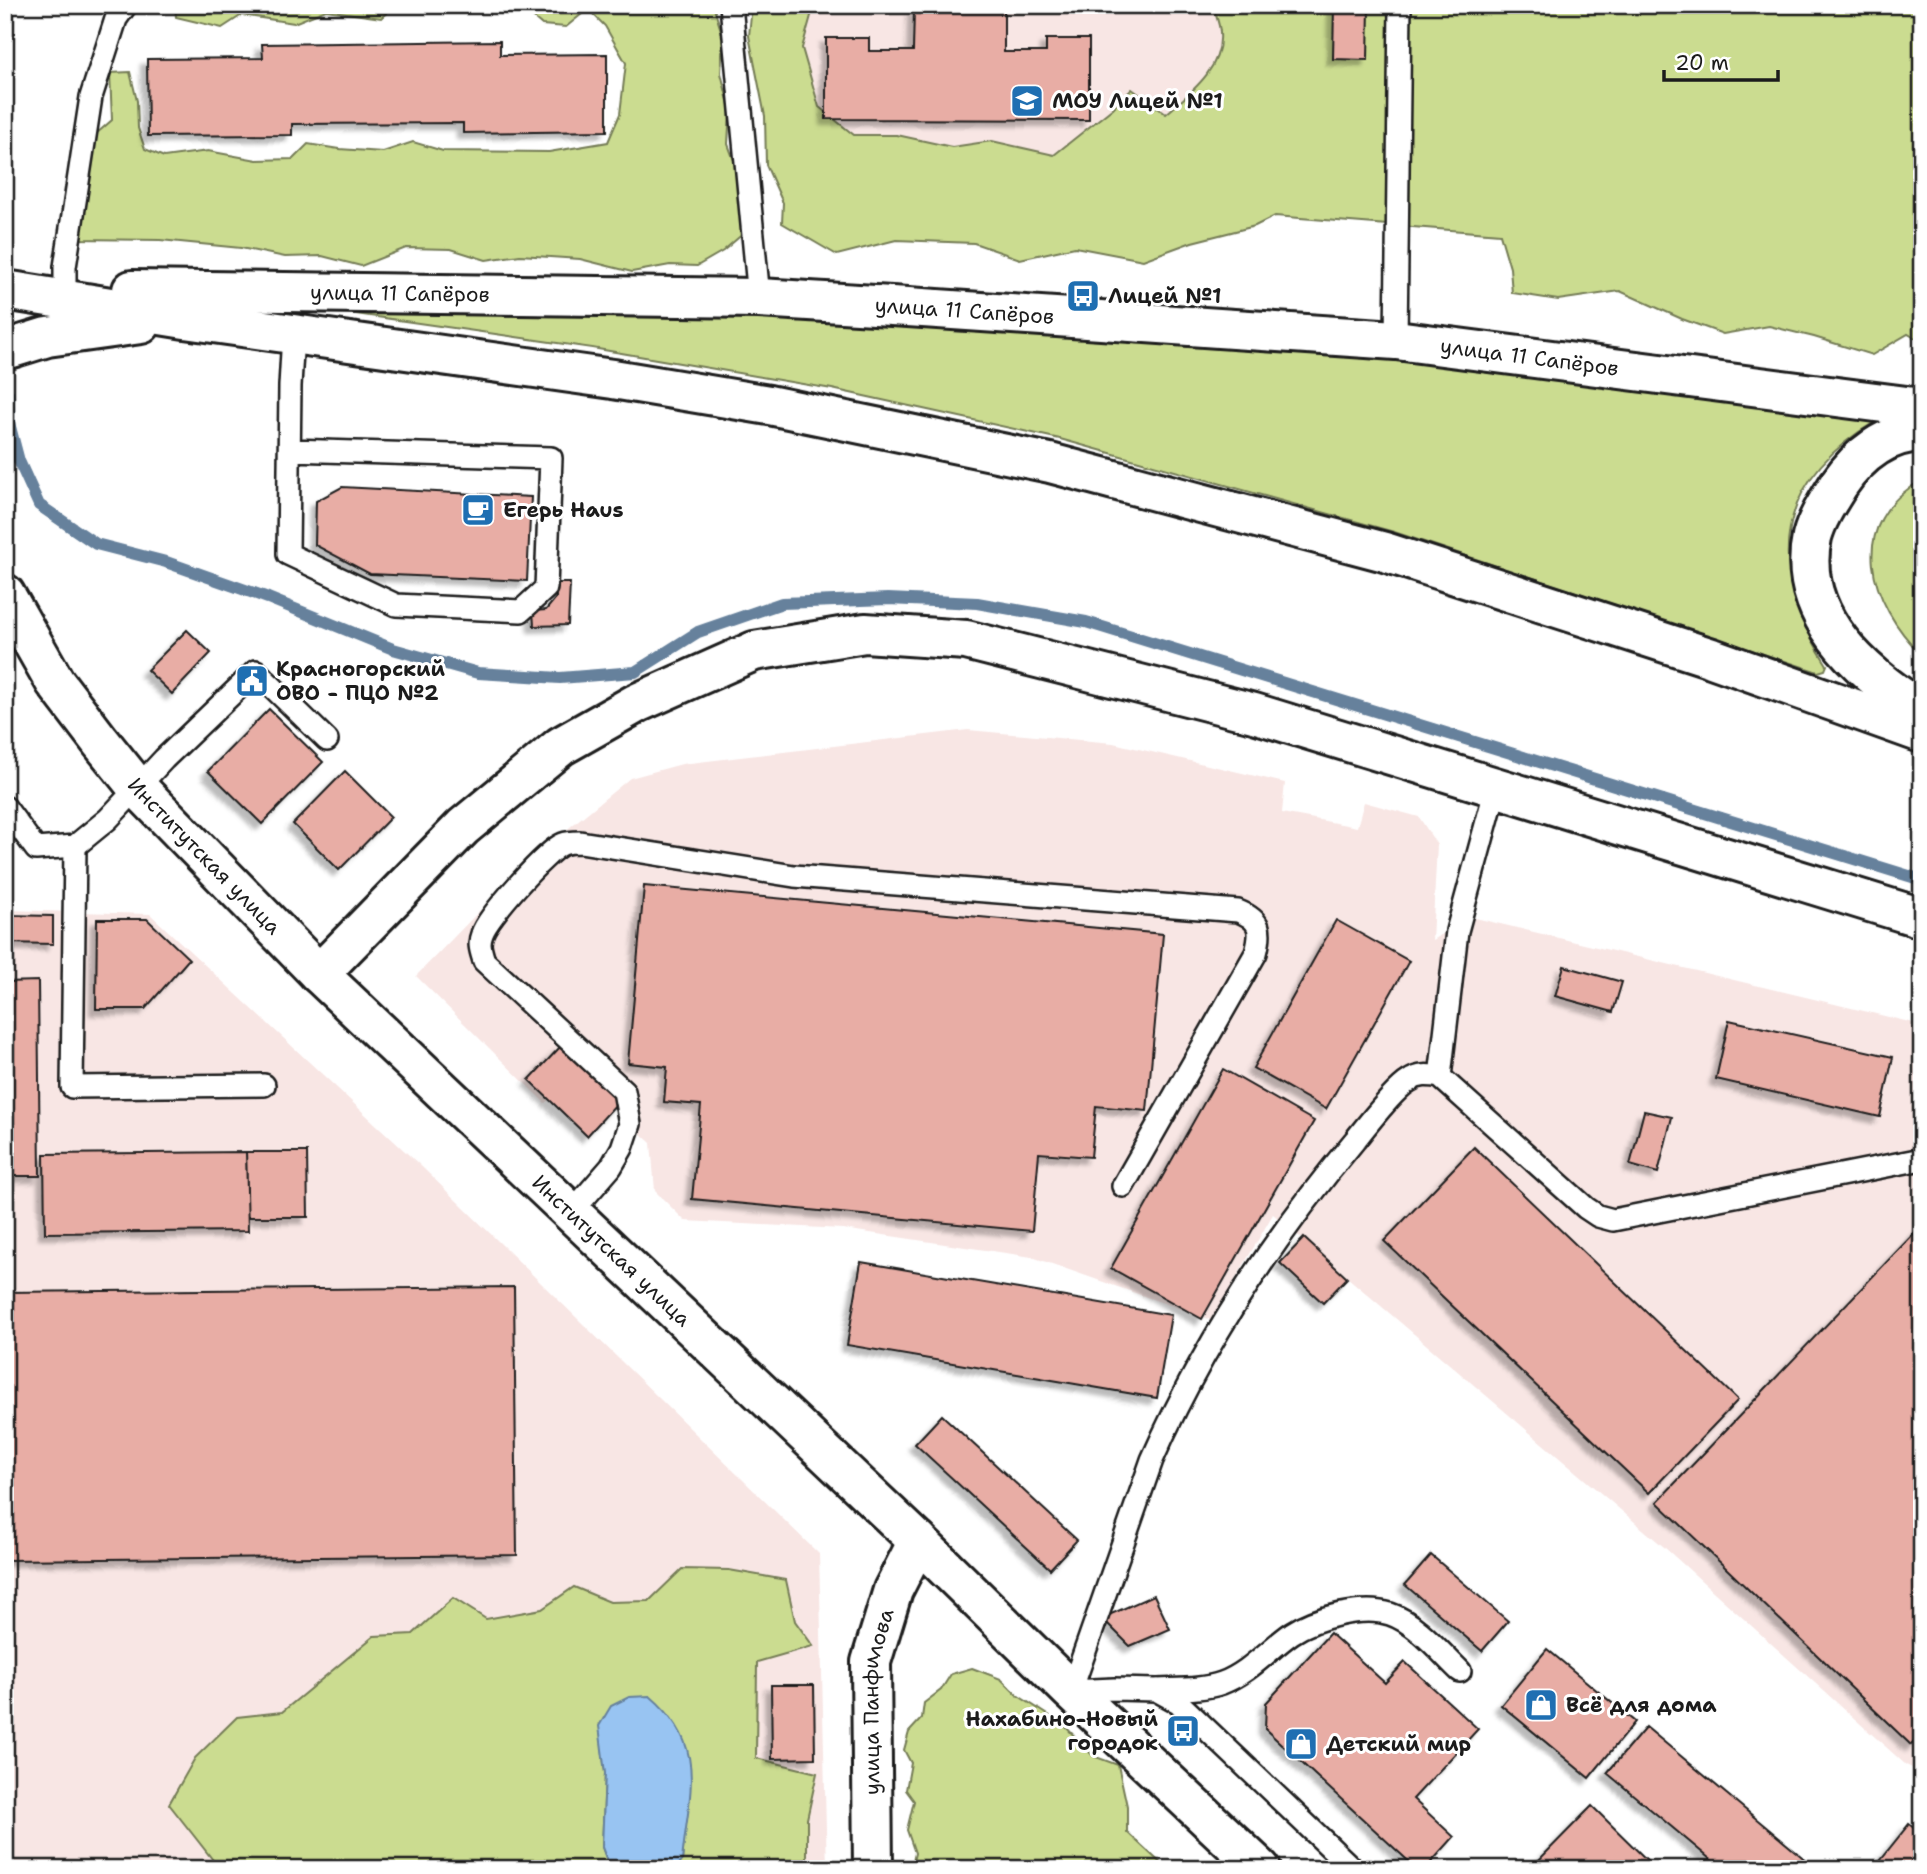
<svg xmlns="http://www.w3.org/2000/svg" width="1927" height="1874" font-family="'Shantell Sans',sans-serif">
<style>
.built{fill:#f8e6e4}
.green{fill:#cbdc90;stroke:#747c56;stroke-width:2}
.water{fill:#98c4f2;stroke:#66819c;stroke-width:2}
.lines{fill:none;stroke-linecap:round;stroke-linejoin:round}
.stream{stroke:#66819c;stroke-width:12}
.building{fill:#e8ada5;stroke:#1c1c1c;stroke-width:2;filter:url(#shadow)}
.lane-casing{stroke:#1c1c1c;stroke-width:26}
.secondary-casing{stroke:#1c1c1c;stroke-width:44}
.lane{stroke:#fff;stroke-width:21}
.secondary{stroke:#fff;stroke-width:38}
.labels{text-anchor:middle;stroke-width:6;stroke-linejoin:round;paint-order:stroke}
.poi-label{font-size:21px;font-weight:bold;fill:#1c1c1c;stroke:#fff;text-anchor:start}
.street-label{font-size:21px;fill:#1c1c1c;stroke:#fff}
</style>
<defs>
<filter id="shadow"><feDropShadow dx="-6" dy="6" stdDeviation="2" flood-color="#0004"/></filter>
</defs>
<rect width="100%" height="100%" fill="#fff"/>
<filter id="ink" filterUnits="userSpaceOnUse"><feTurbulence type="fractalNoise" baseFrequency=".0143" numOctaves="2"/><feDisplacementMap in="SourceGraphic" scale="14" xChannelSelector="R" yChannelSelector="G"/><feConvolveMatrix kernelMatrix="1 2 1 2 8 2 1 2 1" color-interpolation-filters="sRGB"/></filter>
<g filter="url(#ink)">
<!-- built -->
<g class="built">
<path d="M787 5H1263L1262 215 797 196Z"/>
<path d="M968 730 1113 743 1285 783 1282 813 1357 827 1364 802 1419 817 1437 845 1432 940 1471 917 1922 1025V1773L1906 1765 1664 1547 1273 1214 1212 1320 1032 1257 843 1229 685 1221 655 1191 651 1143 613 1108 587 1136 549 1100 545 1103 416 976 526 863 630 778 682 764Z"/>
<path d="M5 910 150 914 423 1168 819 1554 827 1869H5Z"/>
</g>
<!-- green -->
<g class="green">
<path d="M175 5H395L381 18 326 10 294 23 242 15 222 28 176 17Z"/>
<path d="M519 5H713L723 37 721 73 730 109 728 144 743 185 745 232 723 251 697 266 670 265 632 272 580 259 520 255 486 260 451 249 406 248 361 266 322 256 285 257 241 248 160 240 76 239 96 134 112 120 110 73 130 72 137 101 138 128 145 149 164 157 208 151 257 160 293 159 308 144 339 149 383 152 413 142 443 151 549 152 608 142 620 114 626 63 605 26 588 9 566 27 542 25Z"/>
<path d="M752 5H814L802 48 819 107 854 135H897L952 147 992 141 1054 155 1113 108 1132 89 1166 114C1190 93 1223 69 1220 33 1220 24 1215 14 1213 5H1922V342L1908 334 1872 355 1814 337 1769 326 1723 334 1682 319 1620 291 1558 300 1512 293 1510 268 1500 234 1275 216 1255 226 1192 242 1143 260 1075 247 1020 259 974 243 896 240 837 255 782 223 783 203 766 165 765 116 749 36Z"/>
<path d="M615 304 1397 357 1876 421C1773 482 1765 569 1827 665L1825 670 1818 672 1394 532 1060 439 832 389 592 348 307 307Z"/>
<path d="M1922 480V655C1869 603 1844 524 1922 480Z"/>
<path d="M682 1569 729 1570 786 1580 795 1621 813 1646 757 1662 756 1758 817 1773 807 1819V1869H675L682 1861 684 1840 600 1726 605 1773 602 1847 610 1869H220L169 1804 195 1758 237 1717 282 1712 374 1636 413 1634 453 1598 486 1619 542 1609 574 1587 610 1602 649 1601Z"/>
<path d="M972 1668 1001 1679 1017 1695 1064 1725 1093 1756 1118 1765 1127 1806V1832L1166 1868 1171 1869H911L915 1853 907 1830 914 1801 906 1790 911 1763 904 1750 909 1732 922 1718 924 1703 941 1690 951 1674Z"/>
</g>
<!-- water -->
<path class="water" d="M650 1696C710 1747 688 1794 682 1861L675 1869H610L602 1847 605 1773 599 1726 611 1706 629 1697Z"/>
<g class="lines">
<!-- stream -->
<path class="stream" d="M8 393 9 423 19 461 39 505 96 544 166 562 268 598 393 649 478 673 560 678 635 672 698 632 782 603 888 599 977 603 1086 622 1922 880"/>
</g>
<!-- building -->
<g class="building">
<path d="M1334 5H1369L1368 60 1333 59Z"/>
<path d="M914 9H1004V52H1046V39H1089V120L826 119V38H869V51H913Z"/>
<path d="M500 41V55L607 54V131L463 133V123L292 124V135L148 136 147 59 263 58 262 44Z"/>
<path d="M342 487 531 497 527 581 370 574 315 545 316 501Z"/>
<path d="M556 583H570L568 625 534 626 533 611 546 610 556 598Z"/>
<path d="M187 630 211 653 172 694 147 670Z"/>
<path d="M269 709 323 762 262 824 208 771Z"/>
<path d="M345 771 391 817 339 870 293 824Z"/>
<path d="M644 886 1163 934 1147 1111 1096 1106 1091 1157 1039 1153 1032 1231 692 1199 701 1105 664 1102 667 1067 628 1063Z"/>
<path d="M5 915 53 916V944L5 943Z"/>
<path d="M97 919H147L189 959 145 1009H96Z"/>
<path d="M1336 920 1409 961 1326 1109 1253 1068Z"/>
<path d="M1564 966 1622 982 1613 1012 1555 996Z"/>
<path d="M38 981 40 1176H5V982Z"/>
<path d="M1729 1020 1893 1057 1880 1117 1716 1079Z"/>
<path d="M561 1046 619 1101 587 1136 529 1080Z"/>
<path d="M1223 1069 1314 1121 1202 1319 1111 1268Z"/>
<path d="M1644 1111 1672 1117 1658 1173 1630 1165Z"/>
<path d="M1474 1147 1738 1400 1649 1493 1384 1241Z"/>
<path d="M246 1152H307L308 1217H247Z"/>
<path d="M246 1152 248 1231 45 1233 44 1154Z"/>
<path d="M1922 1225V1734L1911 1745 1657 1502Z"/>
<path d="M1304 1238 1347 1278 1323 1303 1280 1263Z"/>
<path d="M861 1262 1171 1315 1157 1398 847 1345Z"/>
<path d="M514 1287 517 1555 5 1560V1292Z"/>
<path d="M942 1415 1077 1540 1050 1569 915 1444Z"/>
<path d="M1431 1555 1508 1621 1482 1651 1405 1585Z"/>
<path d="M1154 1595 1170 1629 1130 1646 1102 1618Z"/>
<path d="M1330 1633 1385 1683 1405 1662 1478 1729 1413 1799 1454 1837 1425 1869H1417L1265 1729 1266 1703Z"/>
<path d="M1547 1649 1635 1722 1589 1778 1501 1705Z"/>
<path d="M771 1685H814L815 1758 772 1759Z"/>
<path d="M1646 1727 1807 1861 1800 1869H1722L1607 1773Z"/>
<path d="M1592 1806 1656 1869H1530Z"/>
<path d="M1909 1824 1922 1835V1869H1873Z"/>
</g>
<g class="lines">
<defs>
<g id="lane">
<path d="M731 5 759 298"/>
<path d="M65 288V267L91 97 116 19 126 5"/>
<path d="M1396 340 1400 5"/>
<path d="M290 450 551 458 546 588 521 611 396 605 288 554 290 386 293 334"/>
<path d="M5 807 36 849 75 846 108 819 164 759 256 671 327 740"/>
<path d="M75 846 72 1087 264 1085"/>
<path d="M1440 1077 1457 931 1496 788"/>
<path d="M571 1213 611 1167 622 1148 630 1124 624 1091 484 961C481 951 478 944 482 934 487 917 547 850 563 844 568 842 575 842 580 842L794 876 1238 911C1261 920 1262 930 1256 953L1123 1186"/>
<path d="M1158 1690C1178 1689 1202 1690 1222 1683 1249 1673 1269 1649 1292 1633 1315 1618 1362 1605 1390 1614 1417 1623 1440 1652 1460 1671"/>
<path d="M1353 1869 1178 1702 1156 1690 1114 1689 1071 1691 1152 1460C1203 1344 1274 1237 1355 1140 1366 1126 1395 1089 1409 1081 1419 1074 1429 1075 1440 1077L1586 1208 1598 1216 1613 1220 1922 1159"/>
</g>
<g id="secondary">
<path d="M5 290 185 319 613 379 769 405 1050 463 1385 552 1712 658 1922 733"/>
<path id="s1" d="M132 290 759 298 908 307 1396 340 1922 408"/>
<path d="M5 350 47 337 141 324"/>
<path d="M1922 432C1886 433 1858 456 1839 484 1829 500 1817 518 1812 537 1795 616 1863 674 1922 711"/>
<path id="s2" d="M5 594 55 682 100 741 137 787 319 974 918 1541 1071 1691 1261 1869"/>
<path d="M319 974 463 827 561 746 637 703 754 651 865 633 966 640 1254 713 1922 918"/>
<path id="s3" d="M873 1869 871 1662 893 1590 918 1541"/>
</g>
</defs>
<!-- lane casing -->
<use href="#lane" class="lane-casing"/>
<!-- secondary casing -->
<use href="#secondary" class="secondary-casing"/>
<!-- lane -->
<use href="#lane" class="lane"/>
<!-- secondary -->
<use href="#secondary" class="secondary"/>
</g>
</g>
<!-- icons -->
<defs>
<symbol id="school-square" viewBox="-11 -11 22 22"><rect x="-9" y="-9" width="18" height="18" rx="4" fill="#1f6fb2" stroke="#fff"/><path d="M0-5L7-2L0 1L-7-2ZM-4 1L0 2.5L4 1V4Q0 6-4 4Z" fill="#fff"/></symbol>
<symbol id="bus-square" viewBox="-11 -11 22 22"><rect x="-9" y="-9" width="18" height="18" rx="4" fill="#1f6fb2" stroke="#fff"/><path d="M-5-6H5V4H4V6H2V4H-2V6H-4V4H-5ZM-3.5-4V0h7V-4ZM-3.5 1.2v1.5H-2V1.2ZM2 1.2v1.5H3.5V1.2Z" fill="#fff"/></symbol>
<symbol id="cafe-square" viewBox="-11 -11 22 22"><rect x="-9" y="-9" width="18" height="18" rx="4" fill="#1f6fb2" stroke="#fff"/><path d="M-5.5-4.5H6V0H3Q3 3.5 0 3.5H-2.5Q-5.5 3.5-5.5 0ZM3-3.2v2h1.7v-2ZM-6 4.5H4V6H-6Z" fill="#fff"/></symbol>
<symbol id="civic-square" viewBox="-11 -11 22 22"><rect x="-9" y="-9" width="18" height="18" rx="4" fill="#1f6fb2" stroke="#fff"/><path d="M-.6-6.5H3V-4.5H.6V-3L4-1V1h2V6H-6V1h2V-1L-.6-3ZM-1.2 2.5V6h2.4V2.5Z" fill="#fff"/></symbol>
<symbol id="shop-square" viewBox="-11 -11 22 22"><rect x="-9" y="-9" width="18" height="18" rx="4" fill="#1f6fb2" stroke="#fff"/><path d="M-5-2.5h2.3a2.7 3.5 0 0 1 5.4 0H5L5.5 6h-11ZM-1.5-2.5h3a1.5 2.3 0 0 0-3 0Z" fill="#fff"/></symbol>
</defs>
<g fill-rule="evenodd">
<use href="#school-square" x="1008" y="82" width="38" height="38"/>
<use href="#bus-square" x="1064" y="277" width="38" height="38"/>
<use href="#cafe-square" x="459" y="491" width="38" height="38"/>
<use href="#civic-square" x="233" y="662" width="38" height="38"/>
<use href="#shop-square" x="1522" y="1686" width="38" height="38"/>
<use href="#bus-square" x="1164" y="1712" width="38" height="38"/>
<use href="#shop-square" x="1282" y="1725" width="38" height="38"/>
</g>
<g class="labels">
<!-- poi labels -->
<g class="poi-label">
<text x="1052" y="108">МОУ Лицей №1</text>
<text x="1108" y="303">Лицей №1</text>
<text x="503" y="517">Егерь Haus</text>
<text x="276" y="676">Красногорский<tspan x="276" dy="24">ОВО - ПЦО №2</tspan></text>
<text x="1566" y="1712">Всё для дома</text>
<text x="1158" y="1726" text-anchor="end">Нахабино-Новый<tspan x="1158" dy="24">городок</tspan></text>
<text x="1326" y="1751">Детский мир</text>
</g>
<!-- street labels -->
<g class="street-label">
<text dy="7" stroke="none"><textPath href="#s1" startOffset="268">улица 11 Сапёров</textPath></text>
<text dy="7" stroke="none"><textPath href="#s1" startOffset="833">улица 11 Сапёров</textPath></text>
<text dy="7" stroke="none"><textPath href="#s1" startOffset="1400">улица 11 Сапёров</textPath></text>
<text dy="7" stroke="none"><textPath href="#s2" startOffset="331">Институтская улица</textPath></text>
<text dy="7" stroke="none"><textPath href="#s2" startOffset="898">Институтская улица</textPath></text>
<text dy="7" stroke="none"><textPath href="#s3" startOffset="168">улица Панфилова</textPath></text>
</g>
</g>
<!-- margin -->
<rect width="1927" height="1874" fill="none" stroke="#fff" stroke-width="28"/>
<rect x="14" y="14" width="1899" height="1846" fill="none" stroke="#1c1c1c" stroke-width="2.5" filter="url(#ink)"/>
<!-- scale -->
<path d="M1664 70v10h114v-10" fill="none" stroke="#1c1c1c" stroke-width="3.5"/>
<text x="1675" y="70" font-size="21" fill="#1c1c1c" stroke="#ffffff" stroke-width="5" paint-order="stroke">20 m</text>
</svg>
